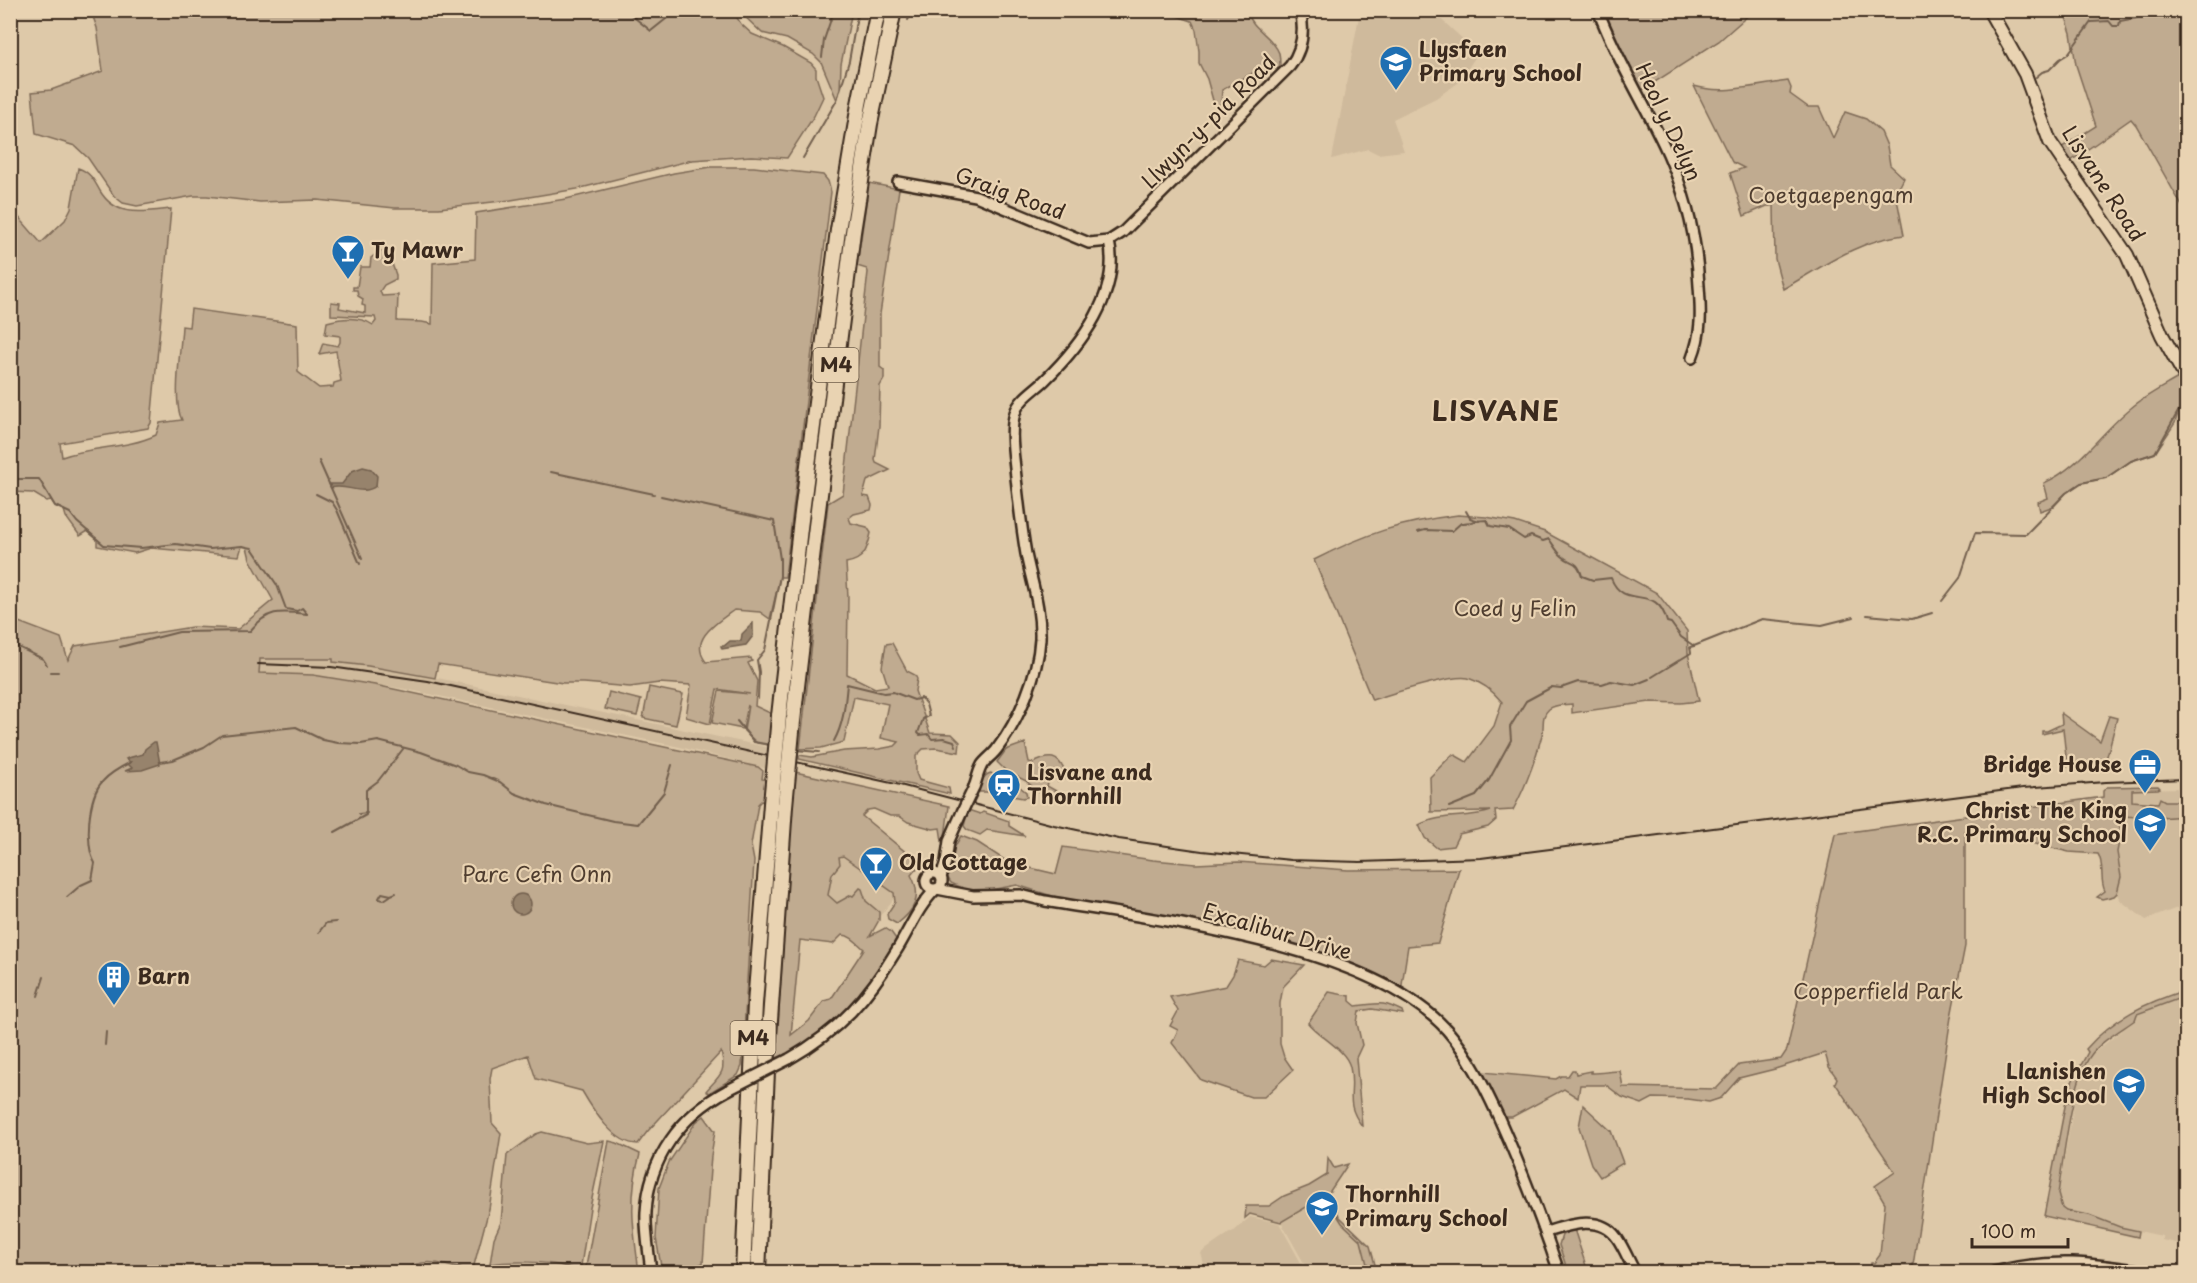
<svg xmlns="http://www.w3.org/2000/svg" width="2197" height="1283" font-family="'Playpen Sans',sans-serif">
<style>
.built{fill:#cfba9c}
.green{fill:#c0ab90;stroke:#7e6a57;stroke-width:1.5;fill-rule:evenodd}
.water{fill:#97836c;stroke:#725f4d;stroke-width:1.5}
.lines{fill:none;stroke-linecap:round;stroke-linejoin:round}
.stream{stroke:#725f4d;stroke-width:2}
.minor-casing{stroke:#3b2a1e;stroke-width:14}
.major-casing{stroke:#3b2a1e;stroke-width:16}
.highway-casing{stroke:#3b2a1e;stroke-width:18}
.minor{stroke:#e9d3b2;stroke-width:9}
.major{stroke:#e9d3b2;stroke-width:12}
.highway{stroke:#e9d3b2;stroke-width:14}
.rail{stroke:#3b2a1e;stroke-width:2}
.minor-bridge-casing{stroke:#3b2a1e;stroke-width:14;stroke-linecap:butt}
.highway-bridge-casing{stroke:#3b2a1e;stroke-width:18;stroke-linecap:butt}
.minor-bridge{stroke:#e9d3b2;stroke-width:9}
.highway-bridge{stroke:#e9d3b2;stroke-width:14}
.labels{text-anchor:middle;stroke-width:4.5;stroke-linejoin:round;paint-order:stroke}
.shield{fill:#e9d3b2;stroke:#6f5d4a;stroke-width:1.5}
.shield-label{font-size:20px;font-weight:bold;fill:#3b2a1e}
.poi-label{font-size:21px;font-weight:bold;fill:#3b2a1e;stroke:#e9d3b2;text-anchor:start}
.street-label{font-size:21px;fill:#3b2a1e;stroke:#e9d3b2}
.park-label{font-size:21px;fill:#4f3d2f;stroke:#e9d3b2}
.district-label{font-size:27px;font-weight:bold;letter-spacing:1.5px;fill:#3b2a1e;stroke:#e9d3b2}
</style>
<rect width="100%" height="100%" fill="#dec9a9"/>
<filter id="ink" filterUnits="userSpaceOnUse"><feTurbulence type="fractalNoise" baseFrequency=".0167" numOctaves="2"/><feDisplacementMap in="SourceGraphic" scale="12" xChannelSelector="R" yChannelSelector="G"/><feConvolveMatrix kernelMatrix="1 2 1 2 8 2 1 2 1" color-interpolation-filters="sRGB"/></filter>
<g filter="url(#ink)">
<!-- built -->
<g class="built">
<path d="M1360 11H1432L1478 53 1458 83 1436 98 1393 119 1404 151 1378 154 1368 149 1332 159Z"/>
<path d="M260 658 333 659V662L399 670 771 748 768 769 680 747 405 689 313 675 259 674Z"/>
<path d="M2186 788V806H2131L2130 789Z"/>
<path d="M2186 812V886L2179 889 2185 905 2146 920 2121 901 2116 893 2113 813Z"/>
<path d="M841 847 902 889 862 938 820 907Z"/>
<path d="M2186 996V1245L2162 1240V1236L2120 1227 2089 1215 2066 1211 2062 1208 2058 1194 2077 1088 2091 1055 2135 1020 2137 1014Z"/>
<path d="M1325 1196 1342 1223 1361 1241 1369 1272H1309L1281 1222Z"/>
<path d="M1250 1217 1279 1223 1306 1272H1206L1201 1253 1231 1232 1232 1233Z"/>
</g>
<!-- green -->
<g class="green">
<path d="M732 10 741 24 752 34 783 47 811 63 816 69V76L823 97 814 116 787 158 751 156 692 160 577 189 511 200 439 208H395L317 200 260 202 207 196H193L137 206 123 203 114 196 88 158 75 146 36 134 32 92 51 90 103 71 97 28 91 11Z"/>
<path d="M1751 10 1752 12 1719 41 1641 91 1614 39 1604 11Z"/>
<path d="M739 11H852L841 64 840 90 837 100 821 62 813 54 787 39 762 33Z"/>
<path d="M1162 11H1247C1252 30 1272 35 1279 53 1280 58 1280 63 1280 68L1258 70 1222 90 1221 103 1219 105 1214 104 1207 79 1199 63V51L1196 30 1192 21Z"/>
<path d="M2064 11H2186V213L2136 125 2131 119 2068 163 2059 149 2096 126 2076 65 2071 33Z"/>
<path d="M1788 81 1791 88 1790 94 1808 107H1819L1833 138 1845 112 1866 119 1881 132 1887 146 1890 165 1904 178 1896 194 1904 235C1858 240 1822 267 1783 289L1775 259 1774 206H1767L1744 216 1730 173 1744 168 1732 162 1694 86C1724 95 1757 85 1788 81Z"/>
<path d="M711 167H754L823 175 828 181 831 192 785 577H780L770 619 760 612 734 610C718 622 688 639 706 662L751 658 752 661 748 663 757 681 755 706 772 714 769 745 757 743 744 731 748 705 743 729 712 723 719 691 750 694 717 689 710 724 686 717 691 685 659 683 630 687 584 683H563L438 664 435 678 368 666 333 662V659H260L259 673 313 675 375 685 758 767 763 771 762 779 794 785 795 772 949 806 945 837 942 841 940 828 933 829 908 822 899 816H890L874 809 868 810 862 816 907 853 921 858 922 868 916 869 911 875C923 897 914 911 897 924L888 919 887 914 895 902 894 893 880 883 876 874 870 875 843 856 839 857 840 864 832 874 828 895 837 903 851 895 853 896 860 888 862 889 866 901 879 912V920L870 936 885 928 891 932 896 939 893 949 877 979 823 1034 790 1054 776 1058 792 805 761 801 758 804 751 845 754 861 742 1066 738 1075 709 1093 706 1091C719 1076 727 1073 721 1052L647 1132 638 1144C614 1144 593 1110 582 1091L536 1079 528 1055 492 1068 490 1079 492 1123 501 1133 489 1209 473 1269C459 1271 448 1264 434 1263 421 1261 408 1267 396 1272H11V619L61 638 68 660 75 646 192 627 238 629 273 600 250 559 247 547 242 546 239 556 151 548 135 553 97 546V539L88 531 80 536 66 517 64 510 55 506 51 500 46 501 33 493 11 492 10 207 41 243 65 220 71 208 78 168C90 172 94 180 100 191 116 218 144 212 171 209L151 423 148 428 60 443 62 457C93 446 127 449 156 435L160 423 182 420C172 402 181 349 182 326L189 327 191 309 297 324 298 372 319 388 333 387 334 383 341 381 336 351 319 354 323 343 338 346 340 342V336L325 334 327 322C342 318 360 316 373 325L376 321 375 317 331 315V302L340 303 339 308 365 313V306L362 305 363 299 358 296 357 290H353V287H357L360 267H370L371 258 380 251 387 250 396 275V279L384 285 380 291 382 296 398 295 397 321 422 322 432 324 433 263 475 259 476 213 566 199 674 173ZM842 935C851 935 858 944 864 949L862 952 831 999 824 1001 809 1021 791 1035 800 940 833 944Z"/>
<path d="M869 183 899 189 880 314V367L884 370V379L880 386 879 426 875 460 876 463 890 470 867 481 863 496 869 497 872 505 871 510 854 514 849 518 851 523 867 527 871 533C867 551 864 560 846 563L848 597 847 674 875 688 888 686 882 667 886 644 892 643 907 671 915 675 917 679 915 691 930 733 952 734 960 742 959 752 936 748 923 749 916 756V773L919 780 949 788 950 794 799 759V755L812 757 844 751 879 749 895 746 899 742 881 738 888 704 854 697 844 742 821 748 800 749 828 503 843 494 868 272 867 269 857 266Z"/>
<path d="M2178 378 2186 393V402L2179 410 2175 423 2155 453 2131 461 2106 478 2081 483 2066 493 2054 506 2040 511 2038 502 2048 498 2044 483C2079 468 2102 431 2131 408 2145 396 2163 387 2178 378Z"/>
<path d="M1458 515 1486 517 1515 522 1545 532 1657 593 1687 631 1688 653 1699 701 1681 703 1650 702 1572 713V704C1565 705 1555 704 1549 709 1540 717 1545 725 1542 735 1535 761 1526 786 1513 810L1495 811 1496 820 1488 827 1459 834 1453 846 1437 848 1425 838 1419 825C1440 813 1468 819 1491 811L1431 812 1430 777 1453 754 1467 762 1494 726 1502 702C1493 691 1481 682 1468 678 1451 674 1391 694 1372 700L1314 560C1365 534 1400 522 1458 515Z"/>
<path d="M649 687 683 694 676 725 643 718Z"/>
<path d="M609 692 641 700 637 716 605 709Z"/>
<path d="M2061 713 2100 741 2109 716 2117 718 2105 764 2067 766 2063 729 2042 734V731H2047L2062 724Z"/>
<path d="M1025 743 1029 762 1033 763C1050 755 1058 754 1066 774L1065 778 1058 782 1057 779 1050 778 1047 786 1056 791V796L1040 793 1026 781 1006 771 997 762 1006 750Z"/>
<path d="M991 773 995 776 996 792H977C979 784 983 775 991 773Z"/>
<path d="M1000 775 1006 779H1010L1026 792 1027 797 1023 798 1000 794 997 779Z"/>
<path d="M2158 786 2160 788 2158 789 2132 790V801L2158 803 2160 798 2165 801H2186V816L2158 818 2121 816 2118 820 2121 831 2117 852 2121 877 2117 893 2114 896 2102 899 2097 897 2105 891C2099 880 2105 865 2098 854L2069 852 1965 827V946L1951 1017 1912 1272H1870L1871 1263H1874L1880 1255 1885 1203 1875 1186 1895 1172 1835 1083 1837 1078 1829 1067 1825 1053 1775 1069 1739 1078 1721 1098 1709 1102 1688 1099 1653 1098 1642 1104 1622 1097 1606 1085H1580L1578 1098 1564 1089 1512 1117H1505L1483 1072 1556 1079 1561 1076H1568L1572 1070H1575L1576 1074 1591 1071V1073C1602 1073 1611 1071 1620 1071L1623 1087 1716 1089 1739 1065 1781 1059 1787 1050 1835 834 2103 797V791L2107 787Z"/>
<path d="M968 810 980 814 983 812 1009 821V826L1025 836 987 830 980 835 967 830 964 826Z"/>
<path d="M961 836 977 842 1009 863 1056 874 1063 847 1153 860 1196 864 1238 862 1348 870 1459 869 1438 943 1408 946 1401 991 1390 982 1300 948 1166 917 1052 896 1017 885 985 891 967 890 951 883 946 875 953 850Z"/>
<path d="M1271 959 1304 965 1283 987 1280 1003V1044L1284 1057 1293 1070 1264 1097H1251L1201 1080 1172 1043 1178 1030 1170 1026 1178 1011 1170 997 1226 986 1233 975 1238 960 1264 965Z"/>
<path d="M2186 990V996L2137 1014 2135 1020C2121 1030 2101 1041 2091 1055 2072 1080 2063 1160 2058 1194L2062 1208 2066 1211 2089 1215 2120 1227 2139 1231 2138 1237 2044 1216 2066 1101 2071 1102 2072 1082 2088 1052 2086 1049C2113 1018 2147 1002 2186 990Z"/>
<path d="M1329 992 1350 996V1001L1356 1006C1379 1004 1380 1000 1402 1011L1403 1014 1372 1009 1359 1011 1357 1023 1362 1045 1356 1058 1362 1126C1343 1101 1356 1093 1350 1067 1346 1049 1319 1037 1308 1023Z"/>
<path d="M1583 1105 1611 1131 1623 1163 1600 1177 1591 1164 1579 1127Z"/>
<path d="M704 1116 715 1131 711 1156 703 1263 680 1272H662L656 1238 659 1188 669 1162 696 1122Z"/>
<path d="M542 1132 587 1143 604 1141 590 1208 580 1272C576 1271 571 1268 567 1267 545 1261 511 1261 490 1264L494 1238 501 1222 507 1155 536 1134Z"/>
<path d="M609 1141 617 1143 640 1154C628 1198 633 1228 639 1272H585Z"/>
<path d="M1328 1158 1334 1168 1348 1164 1328 1194 1334 1200 1339 1216 1370 1246 1377 1272H1369L1361 1241 1342 1223 1325 1196 1281 1222 1250 1214 1245 1218 1246 1206H1269L1284 1196 1309 1186 1327 1175Z"/>
<path d="M1574 1229 1588 1272H1568L1559 1245 1562 1235Z"/>
</g>
<!-- water -->
<g class="water">
<path d="M363 467 371 469 377 476 376 486C361 497 347 483 331 488L329 484H342L352 471Z"/>
<path d="M753 623V636L746 645 722 649 721 646H724L730 641H741L742 634Z"/>
<path d="M154 742H156L160 764 142 770 125 771 132 768 129 765 130 762 126 759 128 758 143 754 145 749Z"/>
<circle cx="521" cy="904" r="10"/>
</g>
<g class="lines">
<!-- stream -->
<g class="stream">
<path d="M625 10 651 31 671 15H688L703 10"/>
<path d="M10 11 11 10"/>
<path d="M908 20 913 10"/>
<path d="M822 57 824 40 834 10"/>
<path d="M2036 77 2042 72 2049 70 2060 59 2068 54 2091 22 2109 21 2113 26H2119L2120 21 2136 18 2148 10"/>
<path d="M803 158 837 100 849 61 858 10"/>
<path d="M319 461 362 558"/>
<path d="M551 472 654 494"/>
<path d="M10 479H39L55 506 70 513 77 522 104 545 141 548 176 544 210 549 242 546 252 548 277 585 286 609 297 611 302 608 307 614"/>
<path d="M316 494 332 502 337 510 360 564"/>
<path d="M661 496 774 521 780 559V576L765 650 757 660 759 672 758 699"/>
<path d="M1466 511 1470 518 1479 521"/>
<path d="M1418 532 1425 530 1452 531 1461 523C1470 523 1478 520 1487 520L1490 526 1509 529 1524 539 1531 536 1543 541 1549 539C1553 544 1557 552 1562 556 1572 565 1577 559 1582 576L1593 580 1611 578C1624 612 1657 581 1667 622L1671 623 1681 637 1694 646"/>
<path d="M1942 601 1960 578 1975 533 2026 534 2066 493 2081 483 2106 478 2131 461 2155 453 2179 410 2186 402"/>
<path d="M1867 615 1912 619 1932 613"/>
<path d="M14 645 43 659 47 665"/>
<path d="M1694 646 1762 619 1822 625 1854 617"/>
<path d="M120 647 179 632 250 631C268 609 280 611 307 614"/>
<path d="M51 672H58"/>
<path d="M1652 677 1691 653 1690 647 1694 646"/>
<path d="M737 721 754 742 771 745"/>
<path d="M834 741C844 723 845 704 847 684L884 693 893 692 914 700 921 698 926 704 929 716 923 719 918 733 920 735 928 734 932 739 944 738 954 741 956 746"/>
<path d="M795 750 819 752"/>
<path d="M160 762 173 760 204 747 222 735 296 727 323 740 338 743 361 744 378 741 421 752 456 765 468 772 483 775 500 782 514 793 546 805 613 821 638 824 664 792 672 765"/>
<path d="M1449 807 1476 796 1489 780 1511 740 1510 727 1526 701 1552 687 1561 688 1578 682 1602 684 1611 681 1634 685 1649 679"/>
<path d="M359 814 367 813"/>
<path d="M335 832 366 815V790L378 781 403 749"/>
<path d="M67 897 81 885 92 880 95 863C84 846 88 795 103 781 110 773 121 767 131 762L129 763"/>
<path d="M379 898 382 893 391 895 396 893"/>
<path d="M379 899 384 900 390 896"/>
<path d="M319 932 326 923 336 922"/>
<path d="M38 996 44 977"/>
<path d="M105 1045 106 1032"/>
</g>
<defs>
<g id="minor">
<path d="M1598 10C1617 61 1646 105 1668 154 1686 195 1697 241 1699 286 1701 312 1702 333 1692 358"/>
<path d="M898 182 976 196 1089 243 1109 241 1123 232 1290 66C1303 49 1305 31 1300 10"/>
<path d="M974 787C977 780 978 772 982 765 986 759 993 755 997 749 1019 720 1038 675 1040 639 1041 607 1032 584 1026 554 1021 525 1018 497 1015 468 1013 450 1010 430 1015 413 1019 399 1035 390 1045 380 1081 345 1121 293 1109 241"/>
<circle cx="934" cy="881" r="8"/>
<path d="M941 877 946 862 949 841 962 812"/>
<path d="M937 889 973 896 1021 895 1045 901C1157 920 1369 944 1447 1030 1469 1055 1484 1086 1498 1116 1521 1167 1541 1219 1559 1272"/>
<path d="M789 1059C840 1030 868 998 898 948 910 928 919 906 935 890"/>
<path d="M1546 1232C1569 1225 1600 1214 1617 1238 1624 1248 1629 1261 1635 1272"/>
<path d="M651 1272C649 1252 645 1232 646 1212 649 1158 681 1115 728 1090"/>
<path d="M1994 1272C2053 1257 2092 1263 2150 1272"/>
</g>
<path id="major" d="M1989 10 2025 74 2050 142 2127 255 2162 335 2186 378"/>
<g id="highway">
<path d="M779 716 800 528 838 230 859 104 878 10"/>
<path d="M793 721 813 550 853 232 870 124 894 10"/>
<path d="M743 1272 755 1004 771 804"/>
<path d="M758 1272 768 1049 785 806"/>
</g>
</defs>
<!-- minor casing -->
<use href="#minor" class="minor-casing"/>
<!-- major casing -->
<use href="#major" class="major-casing"/>
<!-- highway casing -->
<use href="#highway" class="highway-casing"/>
<!-- minor -->
<use href="#minor" class="minor"/>
<!-- major -->
<use href="#major" class="major"/>
<!-- highway -->
<use href="#highway" class="highway"/>
<!-- rail -->
<path class="rail" d="M258 664 331 667 428 681 896 784 1054 825 1119 839 1202 851 1291 860 1360 862 1481 858 2023 788 2106 782 2186 779"/>
<defs>
<g id="minor-bridge">
<path d="M962 812 974 787"/>
<path d="M728 1090 789 1059"/>
</g>
<g id="highway-bridge">
<path d="M771 804 779 716"/>
<path d="M785 806 793 721"/>
</g>
</defs>
<!-- minor-bridge casing -->
<use href="#minor-bridge" class="minor-bridge-casing"/>
<!-- highway-bridge casing -->
<use href="#highway-bridge" class="highway-bridge-casing"/>
<!-- minor-bridge -->
<use href="#minor-bridge" class="minor-bridge"/>
<!-- highway-bridge -->
<use href="#highway-bridge" class="highway-bridge"/>
</g>
</g>
<!-- icons -->
<defs>
<symbol id="school-pin" viewBox="-11 -11 22 30"><path d="M0 17L-7.5 6A9.5 9.5 0 1 1 7.5 6Z" fill="#1f6fb2" stroke="#e9d3b2"/><path d="M0-5L7-2L0 1L-7-2ZM-4 1L0 2.5L4 1V4Q0 6-4 4Z" fill="#fff"/></symbol>
<symbol id="bar-pin" viewBox="-11 -11 22 30"><path d="M0 17L-7.5 6A9.5 9.5 0 1 1 7.5 6Z" fill="#1f6fb2" stroke="#e9d3b2"/><path d="M-6-5H6L.8 .8V4.5H3.5V6h-7V4.5H-.8V.8Z" fill="#fff"/></symbol>
<symbol id="office-pin" viewBox="-11 -11 22 30"><path d="M0 17L-7.5 6A9.5 9.5 0 1 1 7.5 6Z" fill="#1f6fb2" stroke="#e9d3b2"/><path d="M-6-3h4V-5.5h4V-3h4V5H-6ZM-1-4.5V-3h2v-1.5ZM-6 0V1H6V0Z" fill="#fff"/></symbol>
<symbol id="station-pin" viewBox="-11 -11 22 30"><path d="M0 17L-7.5 6A9.5 9.5 0 1 1 7.5 6Z" fill="#1f6fb2" stroke="#e9d3b2"/><path d="M-3-6H3Q5-6 5-4V2Q5 4 3 4L4.5 6H3L1.5 4h-3L-3 6H-4.5L-3 4Q-5 4-5 2V-4Q-5-6-3-6ZM-3.5-4v3h7v-3ZM-3.5 1v1.5H-2V1ZM2 1v1.5H3.5V1Z" fill="#fff"/></symbol>
<symbol id="building-pin" viewBox="-11 -11 22 30"><path d="M0 17L-7.5 6A9.5 9.5 0 1 1 7.5 6Z" fill="#1f6fb2" stroke="#e9d3b2"/><path d="M-4-6H4V6H1V3H-1V6H-4ZM-2.5-4.3h1.7v1.8h-1.7ZM.8-4.3h1.7v1.8H.8ZM-2.5-1h1.7V.8h-1.7ZM.8-1h1.7V.8H.8Z" fill="#fff"/></symbol>
</defs>
<g fill-rule="evenodd">
<use href="#school-pin" x="1377" y="43" width="38" height="52"/>
<use href="#bar-pin" x="329" y="232" width="38" height="52"/>
<use href="#office-pin" x="2126" y="746" width="38" height="52"/>
<use href="#station-pin" x="985" y="766" width="38" height="52"/>
<use href="#school-pin" x="2131" y="804" width="38" height="52"/>
<use href="#bar-pin" x="857" y="844" width="38" height="52"/>
<use href="#building-pin" x="95" y="958" width="38" height="52"/>
<use href="#school-pin" x="2110" y="1065" width="38" height="52"/>
<use href="#school-pin" x="1303" y="1188" width="38" height="52"/>
</g>
<g class="labels">
<!-- shield labels -->
<g class="shield">
<rect x="813.5" y="348" width="45" height="34" rx="4.5"/>
<rect x="730.5" y="1021" width="45" height="34" rx="4.5"/>
</g>
<g class="shield-label">
<text x="836" y="372">M4</text>
<text x="753" y="1045">M4</text>
</g>
<!-- poi labels -->
<g class="poi-label">
<text x="1419" y="57">Llysfaen<tspan x="1419" dy="24">Primary School</tspan></text>
<text x="371" y="258">Ty Mawr</text>
<text x="2122" y="772" text-anchor="end">Bridge House</text>
<text x="1027" y="780">Lisvane and<tspan x="1027" dy="24">Thornhill</tspan></text>
<text x="2127" y="818" text-anchor="end">Christ The King<tspan x="2127" dy="24">R.C. Primary School</tspan></text>
<text x="899" y="870">Old Cottage</text>
<text x="137" y="984">Barn</text>
<text x="2106" y="1079" text-anchor="end">Llanishen<tspan x="2106" dy="24">High School</tspan></text>
<text x="1345" y="1202">Thornhill<tspan x="1345" dy="24">Primary School</tspan></text>
</g>
<!-- street labels -->
<g class="street-label">
<text transform="translate(1209 122) rotate(-45)" y="7">Llwyn-y-pia Road</text>
<text transform="translate(1668 122) rotate(65)" y="7">Heol y Delyn</text>
<text transform="translate(2103 184) rotate(57)" y="7">Lisvane Road</text>
<text transform="translate(1010 194) rotate(20)" y="7">Graig Road</text>
<text transform="translate(1277 932) rotate(16)" y="7">Excalibur Drive</text>
</g>
<!-- park labels -->
<g class="park-label">
<text x="1831" y="203">Coetgaepengam</text>
<text x="1515" y="616">Coed y Felin</text>
<text x="537" y="882">Parc Cefn Onn</text>
<text x="1878" y="999">Copperfield Park</text>
</g>
<!-- district labels -->
<g class="district-label">
<text x="1496" y="421">LISVANE</text>
</g>
</g>
<!-- margin -->
<rect width="2197" height="1283" fill="none" stroke="#e9d3b2" stroke-width="36"/>
<rect x="18" y="18" width="2161" height="1247" fill="none" stroke="#3b2a1e" stroke-width="2" filter="url(#ink)"/>
<!-- scale -->
<path d="M1972 1238v9h96v-9" fill="none" stroke="#3b2a1e" stroke-width="3"/>
<text x="1981" y="1238" font-size="18" fill="#3b2a1e" stroke="#e9d3b2" stroke-width="4.5" paint-order="stroke">100 m</text>
</svg>
